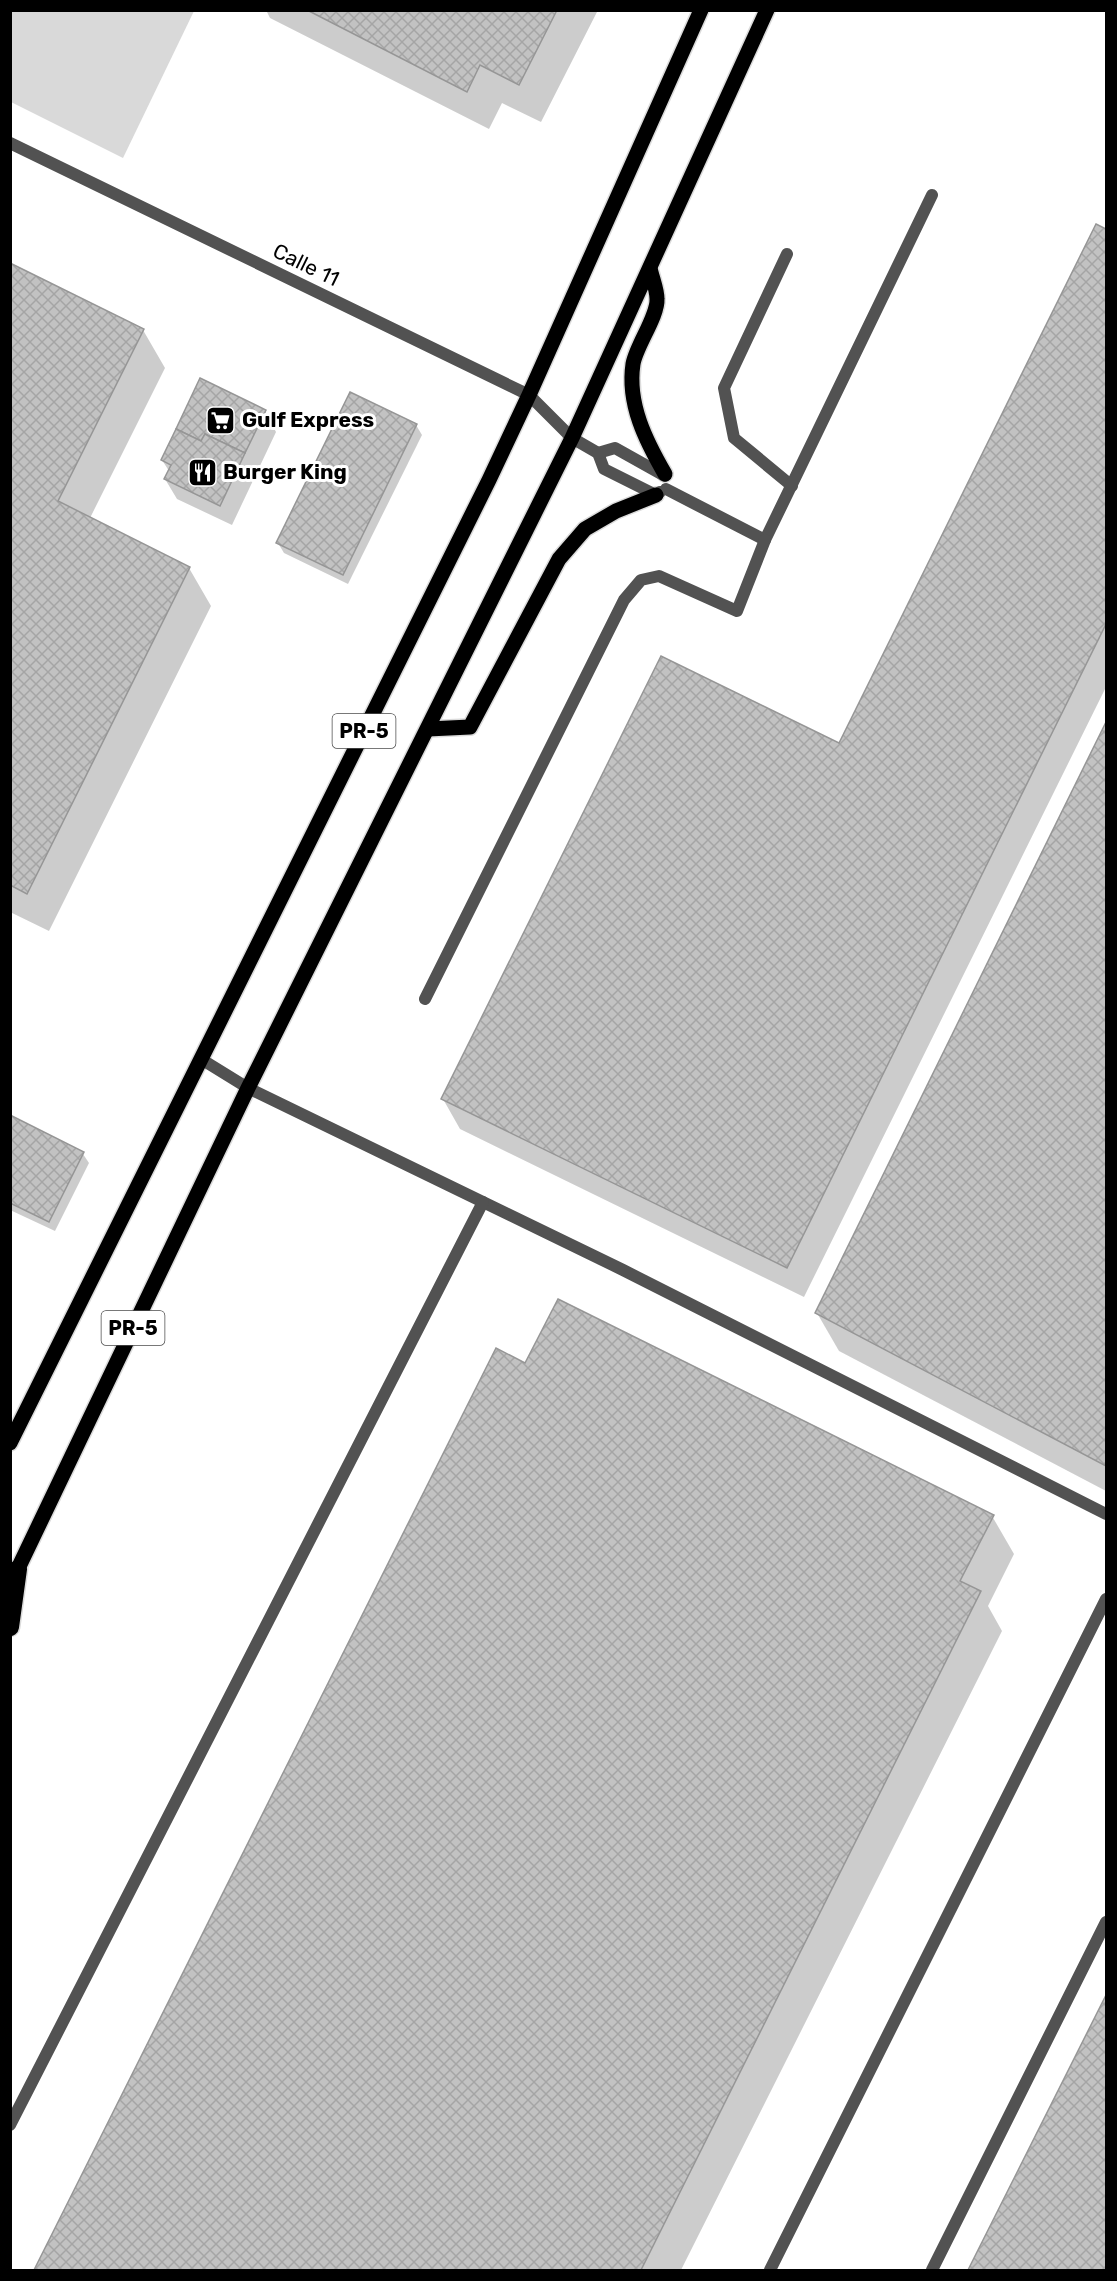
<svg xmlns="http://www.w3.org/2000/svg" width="1117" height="2281" font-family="Rubik,sans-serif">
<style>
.grass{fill:#d9d9d9}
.shadow{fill:#0003}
.building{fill:url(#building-cross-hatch);stroke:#969696;stroke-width:1.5}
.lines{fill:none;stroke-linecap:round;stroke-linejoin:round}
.primary-casing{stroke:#dbdbdb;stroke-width:18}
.motorway-casing{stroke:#dbdbdb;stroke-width:21}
.service{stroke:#525252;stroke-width:12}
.minor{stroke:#525252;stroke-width:12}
.primary{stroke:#000;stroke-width:15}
.motorway{stroke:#000;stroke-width:18}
.labels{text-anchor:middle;stroke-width:6;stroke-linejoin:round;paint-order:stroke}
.shield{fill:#fff;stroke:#4c4c4c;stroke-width:1.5}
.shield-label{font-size:20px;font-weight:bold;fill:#000}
.street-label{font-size:21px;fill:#000;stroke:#fff}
.poi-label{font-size:21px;font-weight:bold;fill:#000;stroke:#fff;text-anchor:start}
</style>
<defs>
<pattern id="building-cross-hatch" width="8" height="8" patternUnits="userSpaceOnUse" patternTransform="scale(1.5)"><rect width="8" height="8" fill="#c2c2c2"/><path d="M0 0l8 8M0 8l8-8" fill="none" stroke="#a5a5a5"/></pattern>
</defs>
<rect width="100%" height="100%" fill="#fff"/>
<!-- grass -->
<path class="grass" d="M10 11H194L123 158 11 102Z"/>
<!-- shadow -->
<g class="shadow">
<path d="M266 10H598L541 122 502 103 489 129 270 18Z"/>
<path d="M1096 226 1106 231V687L804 1297 460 1129 443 1099 840 745Z"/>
<path d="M10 265 143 330 165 368 90 518 189 568 211 606 49 931 10 912Z"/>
<path d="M265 411 276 432 232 525 177 499 165 479 169 471 162 460Z"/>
<path d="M416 425 422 435 348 584 284 553 278 543Z"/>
<path d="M1106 726V1491L839 1351 817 1313Z"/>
<path d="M10 1117 83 1154 89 1163 55 1231 10 1210Z"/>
<path d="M497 1350 526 1365 992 1516 1014 1554 988 1606 1002 1631 681 2270H36Z"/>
<path d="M1106 1998V2270H969Z"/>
</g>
<!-- building -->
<g class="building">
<path d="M307 10H557L519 85 480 65 467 92Z"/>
<path d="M1096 224 1106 229V624L787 1268 441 1099 661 656 839 743Z"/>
<path d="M10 263 144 329 58 501 190 567 27 894 10 885Z"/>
<path d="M200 378 266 410 245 453 205 434 201 441 176 429Z"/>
<path d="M350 392 417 424 343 575 276 543Z"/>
<path d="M176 429 201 441 205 434 245 453 220 506 164 479 171 465 161 460Z"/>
<path d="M1106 722V1466L815 1313Z"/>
<path d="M10 1115 84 1152 49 1222 10 1203Z"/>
<path d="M558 1299 994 1515 960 1581 981 1591 641 2270H34L496 1348 525 1363Z"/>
<path d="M1106 1995V2270H968Z"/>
</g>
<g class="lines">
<defs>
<g id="primary">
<path d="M650 268C652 278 657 289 657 299 658 316 636 346 633 364 627 404 646 441 665 474"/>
<path d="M428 729 470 727 559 559 585 529 616 511 656 495"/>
<path d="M10 1443 489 480 529 395 701 10"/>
<path d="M13 1579 248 1088 572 438 767 10"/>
</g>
<path id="motorway" d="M10 1627 18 1569"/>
</defs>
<!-- primary casing -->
<use href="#primary" class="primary-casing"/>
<!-- motorway casing -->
<use href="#motorway" class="motorway-casing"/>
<!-- service -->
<g class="service">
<path d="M787 254 724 388 734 438 792 486"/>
<path d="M572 438 598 453 604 469 656 495 660 492"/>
<path d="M598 453 615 448 665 476"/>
<path d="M666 489 765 540 932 195"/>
<path d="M425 999 624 600 641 580 659 576 737 611 765 540"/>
<path d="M201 1059 248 1088 623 1270 1106 1514"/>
<path d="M10 2125 483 1202"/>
<path d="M770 2270 1106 1599"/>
<path d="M932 2270 1106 1922"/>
</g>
<!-- minor -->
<path class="minor" d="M10 143 529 395 572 438"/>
<!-- primary -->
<use href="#primary" class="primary"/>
<!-- motorway -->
<use href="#motorway" class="motorway"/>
</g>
<!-- icons -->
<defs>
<symbol id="supermarket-square" viewBox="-11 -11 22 22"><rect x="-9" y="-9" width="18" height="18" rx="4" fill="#000" stroke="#fff"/><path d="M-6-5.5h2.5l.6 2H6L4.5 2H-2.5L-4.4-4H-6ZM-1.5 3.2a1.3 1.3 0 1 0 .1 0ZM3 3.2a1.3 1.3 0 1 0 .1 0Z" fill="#fff"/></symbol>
<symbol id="restaurant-square" viewBox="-11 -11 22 22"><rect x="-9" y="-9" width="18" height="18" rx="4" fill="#000" stroke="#fff"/><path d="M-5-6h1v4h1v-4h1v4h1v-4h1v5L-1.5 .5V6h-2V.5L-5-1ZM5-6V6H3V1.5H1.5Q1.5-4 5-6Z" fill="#fff"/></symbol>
</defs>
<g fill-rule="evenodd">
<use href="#supermarket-square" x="204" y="404" width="33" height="33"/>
<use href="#restaurant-square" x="186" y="456" width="33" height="33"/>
</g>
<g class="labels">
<!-- shield labels -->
<g class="shield">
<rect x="332.5" y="714" width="63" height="34" rx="4.5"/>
<rect x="101.5" y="1311" width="63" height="34" rx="4.5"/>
</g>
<g class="shield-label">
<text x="364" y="738">PR-5</text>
<text x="133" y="1335">PR-5</text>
</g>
<!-- street labels -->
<g class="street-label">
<text transform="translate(306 265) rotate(26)" y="7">Calle 11</text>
</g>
<!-- poi labels -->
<g class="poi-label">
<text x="242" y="427">Gulf Express</text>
<text x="223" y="479">Burger King</text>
</g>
</g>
<!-- border -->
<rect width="1117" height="2281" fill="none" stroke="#000000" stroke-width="24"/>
</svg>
